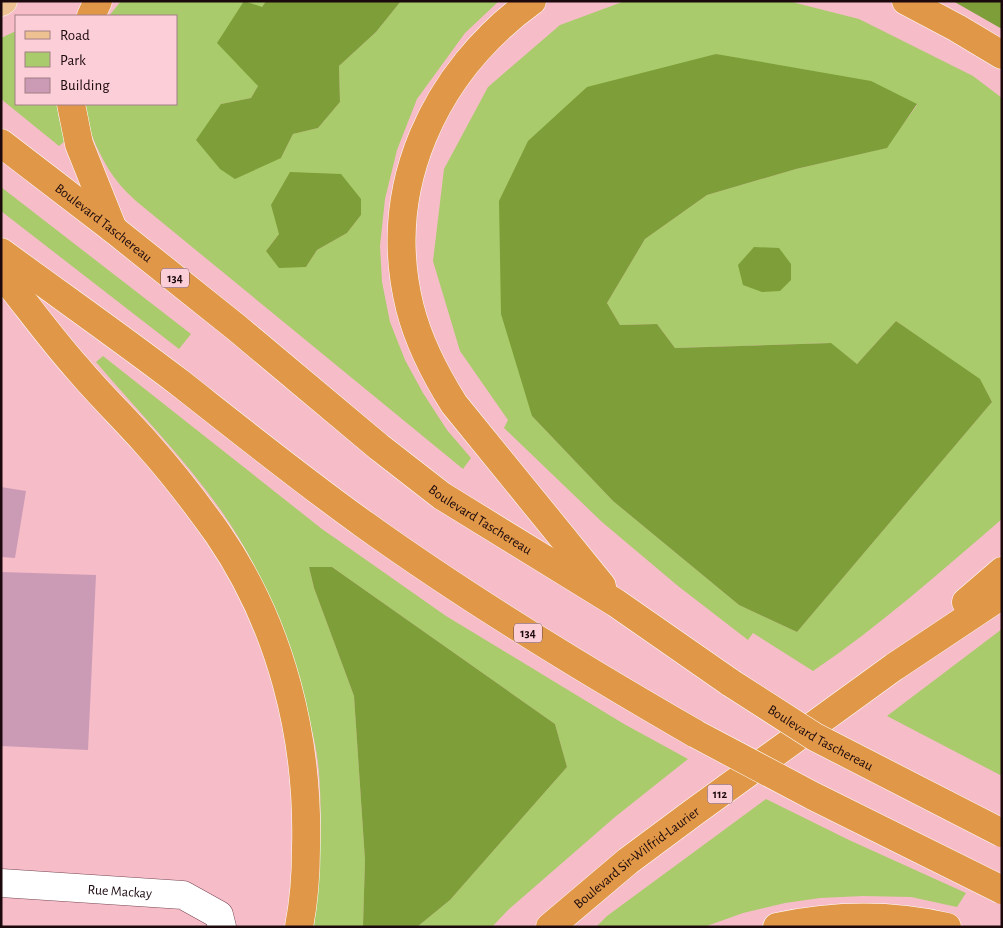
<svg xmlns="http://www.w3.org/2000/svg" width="1003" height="928" font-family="'Alegreya Sans',sans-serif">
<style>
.green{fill:#a9cb6b;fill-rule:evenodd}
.forest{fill:#7d9e38}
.building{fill:#cb9bb5}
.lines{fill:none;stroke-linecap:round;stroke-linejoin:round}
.street-casing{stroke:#774752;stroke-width:29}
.primary-casing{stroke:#fff;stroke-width:29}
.highway-casing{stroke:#fff;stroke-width:29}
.street{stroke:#fff;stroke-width:28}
.primary{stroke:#edc191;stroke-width:28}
.highway{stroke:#e19748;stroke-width:28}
.highway-bridge-casing{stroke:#fff;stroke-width:29;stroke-linecap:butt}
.highway-bridge{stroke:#e19748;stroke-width:28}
.labels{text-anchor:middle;stroke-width:5;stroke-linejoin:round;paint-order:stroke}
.shield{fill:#fcced7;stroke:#5e444a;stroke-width:1}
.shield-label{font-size:12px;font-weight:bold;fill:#1b090d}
.street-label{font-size:14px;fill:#1b090d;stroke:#fcced7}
</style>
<rect width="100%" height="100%" fill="#f6bdc8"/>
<!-- green -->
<g class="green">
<path d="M121 1H266L262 7 258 86 251 98 221 104 281 158 293 134 318 128 340 102 339 66 376 32 401 1H499L465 33 417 99 397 150 385 199 380 246 382 282 390 322 405 360 423 393 447 430 471 458 463 469 136 201C130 195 122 188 117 181 102 162 86 128 85 104H176V16H109ZM361 215 347 233 317 250 306 267 266 251 279 234Z"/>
<path d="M625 1H788L859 19 973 76 1002 98V519C940 572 880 626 813 671L753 633 748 640 678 586 602 522 504 428 508 420 460 351 433 261 444 169 488 87 560 25ZM716 54 917 105 886 148 796 169 707 195 645 239 607 303 620 325 657 324 675 348 830 343 857 364 896 321 980 380 992 402 797 632 739 605 613 501 532 416Z"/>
<path d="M16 31V104H57L59 119 66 140 59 146 1 99V38Z"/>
<path d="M1 187 191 334 179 349 1 211Z"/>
<path d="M103 356 322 529 446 616 624 724 688 759 615 817 508 910 492 927H417L450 900 567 767 555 724 332 567H309L314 588 354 696 365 860 363 927H314C319 874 323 825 319 772 317 748 311 725 305 702 288 634 261 567 220 509 183 457 137 410 96 362Z"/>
<path d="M1002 629V776L887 716Z"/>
<path d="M766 799 849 840 966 893 957 907 911 897 863 896 820 898 785 903 743 913 704 927H596L607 916Z"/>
</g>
<!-- forest -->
<g class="forest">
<path d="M244 1 262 7 266 1H401L376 32 339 66 340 102 318 128 293 134 281 158 235 179 220 169 196 140 221 104 251 98 258 86 217 43Z"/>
<path d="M953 1H1002V29Z"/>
<path d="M716 54 871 81 917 104 887 148 796 169 707 195 645 239 607 303 620 325 657 324 675 348 831 343 857 364 896 321 980 379 992 402 797 632 739 605 613 501 532 416 501 314 499 201 528 141 587 87Z"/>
<path d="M290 172 341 174 361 199V215L347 233 317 250 306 267 279 268 266 251 279 234 271 205Z"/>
<path d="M754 247 779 248 791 264V280L780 291 762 292 743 285 738 265Z"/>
<path d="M309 567H332L555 724 567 767 450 900 417 927 363 926 365 860 354 696 314 588Z"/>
</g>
<!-- building -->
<g class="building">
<path d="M1 487 26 491 15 558 1 557Z"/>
<path d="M1 572 96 575 88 750 1 746Z"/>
</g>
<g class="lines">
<defs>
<g id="street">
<path id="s1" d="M1 883 183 895 219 915 222 927"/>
</g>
<path id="primary" d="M1 2 3 1"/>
<g id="highway">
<path d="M532 1C434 72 380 188 410 308 419 343 435 374 454 404L602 586"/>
<path d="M906 1 957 28 1002 55"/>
<path d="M91 16 98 1"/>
<path d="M71 104 79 144 113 229"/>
<path id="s2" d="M1 143 113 229 237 328 379 447 442 496 616 603 731 683"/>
<path d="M1 252C61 296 121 338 180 383 241 431 302 480 365 525 471 601 583 669 696 734"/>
<path d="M1 273C27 305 51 339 79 370 101 396 125 419 148 445 173 473 196 503 218 534 281 626 309 737 306 848 306 874 304 901 299 927"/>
<path d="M966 602 1002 571"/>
<path id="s3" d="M550 927 628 861 694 812 894 667 1002 595"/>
<path d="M777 927C833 915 891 914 947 927"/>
</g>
</defs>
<!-- street casing -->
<use href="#street" class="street-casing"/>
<!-- primary casing -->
<use href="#primary" class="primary-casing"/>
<!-- highway casing -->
<use href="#highway" class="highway-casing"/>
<!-- street -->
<use href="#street" class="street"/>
<!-- primary -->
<use href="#primary" class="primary"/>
<!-- highway -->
<use href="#highway" class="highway"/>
<defs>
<g id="highway-bridge">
<path id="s4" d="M731 683 815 737 1002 833"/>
<path d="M696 734 813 796 1002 890"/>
</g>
</defs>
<!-- highway-bridge casing -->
<use href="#highway-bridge" class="highway-bridge-casing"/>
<!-- highway-bridge -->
<use href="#highway-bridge" class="highway-bridge"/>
</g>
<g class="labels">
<!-- shield labels -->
<g class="shield">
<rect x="161" y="268.5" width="28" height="19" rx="4"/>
<rect x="514" y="623.5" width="28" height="19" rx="4"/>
<rect x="707.5" y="784.5" width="25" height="19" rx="4"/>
</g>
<g class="shield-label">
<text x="175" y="282">134</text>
<text x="528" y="637">134</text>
<text x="720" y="798">112</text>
</g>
<!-- street labels -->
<g class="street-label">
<text dy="5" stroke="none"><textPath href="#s2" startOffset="130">Boulevard Taschereau</textPath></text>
<text dy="5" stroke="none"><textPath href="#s2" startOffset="610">Boulevard Taschereau</textPath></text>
<text dy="5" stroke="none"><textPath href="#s4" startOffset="105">Boulevard Taschereau</textPath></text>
<text dy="5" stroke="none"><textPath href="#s3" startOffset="111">Boulevard Sir-Wilfrid-Laurier</textPath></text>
<text dy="5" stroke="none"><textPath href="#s1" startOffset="119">Rue Mackay</textPath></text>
</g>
</g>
<!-- border -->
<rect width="1003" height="928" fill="none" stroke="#1b090d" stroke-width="5"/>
<!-- legend -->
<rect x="15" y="15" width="162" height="90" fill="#fcced7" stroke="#a27f86"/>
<rect x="25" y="31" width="25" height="8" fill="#edc191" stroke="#a27f86"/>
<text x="60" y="40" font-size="15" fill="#1b090d">Road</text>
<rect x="25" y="52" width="25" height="15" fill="#a9cb6b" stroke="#a27f86"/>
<text x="60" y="65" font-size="15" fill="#1b090d">Park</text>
<rect x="25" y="78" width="25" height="15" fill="#cb9bb5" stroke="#a27f86"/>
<text x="60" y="90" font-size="15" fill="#1b090d">Building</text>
</svg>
